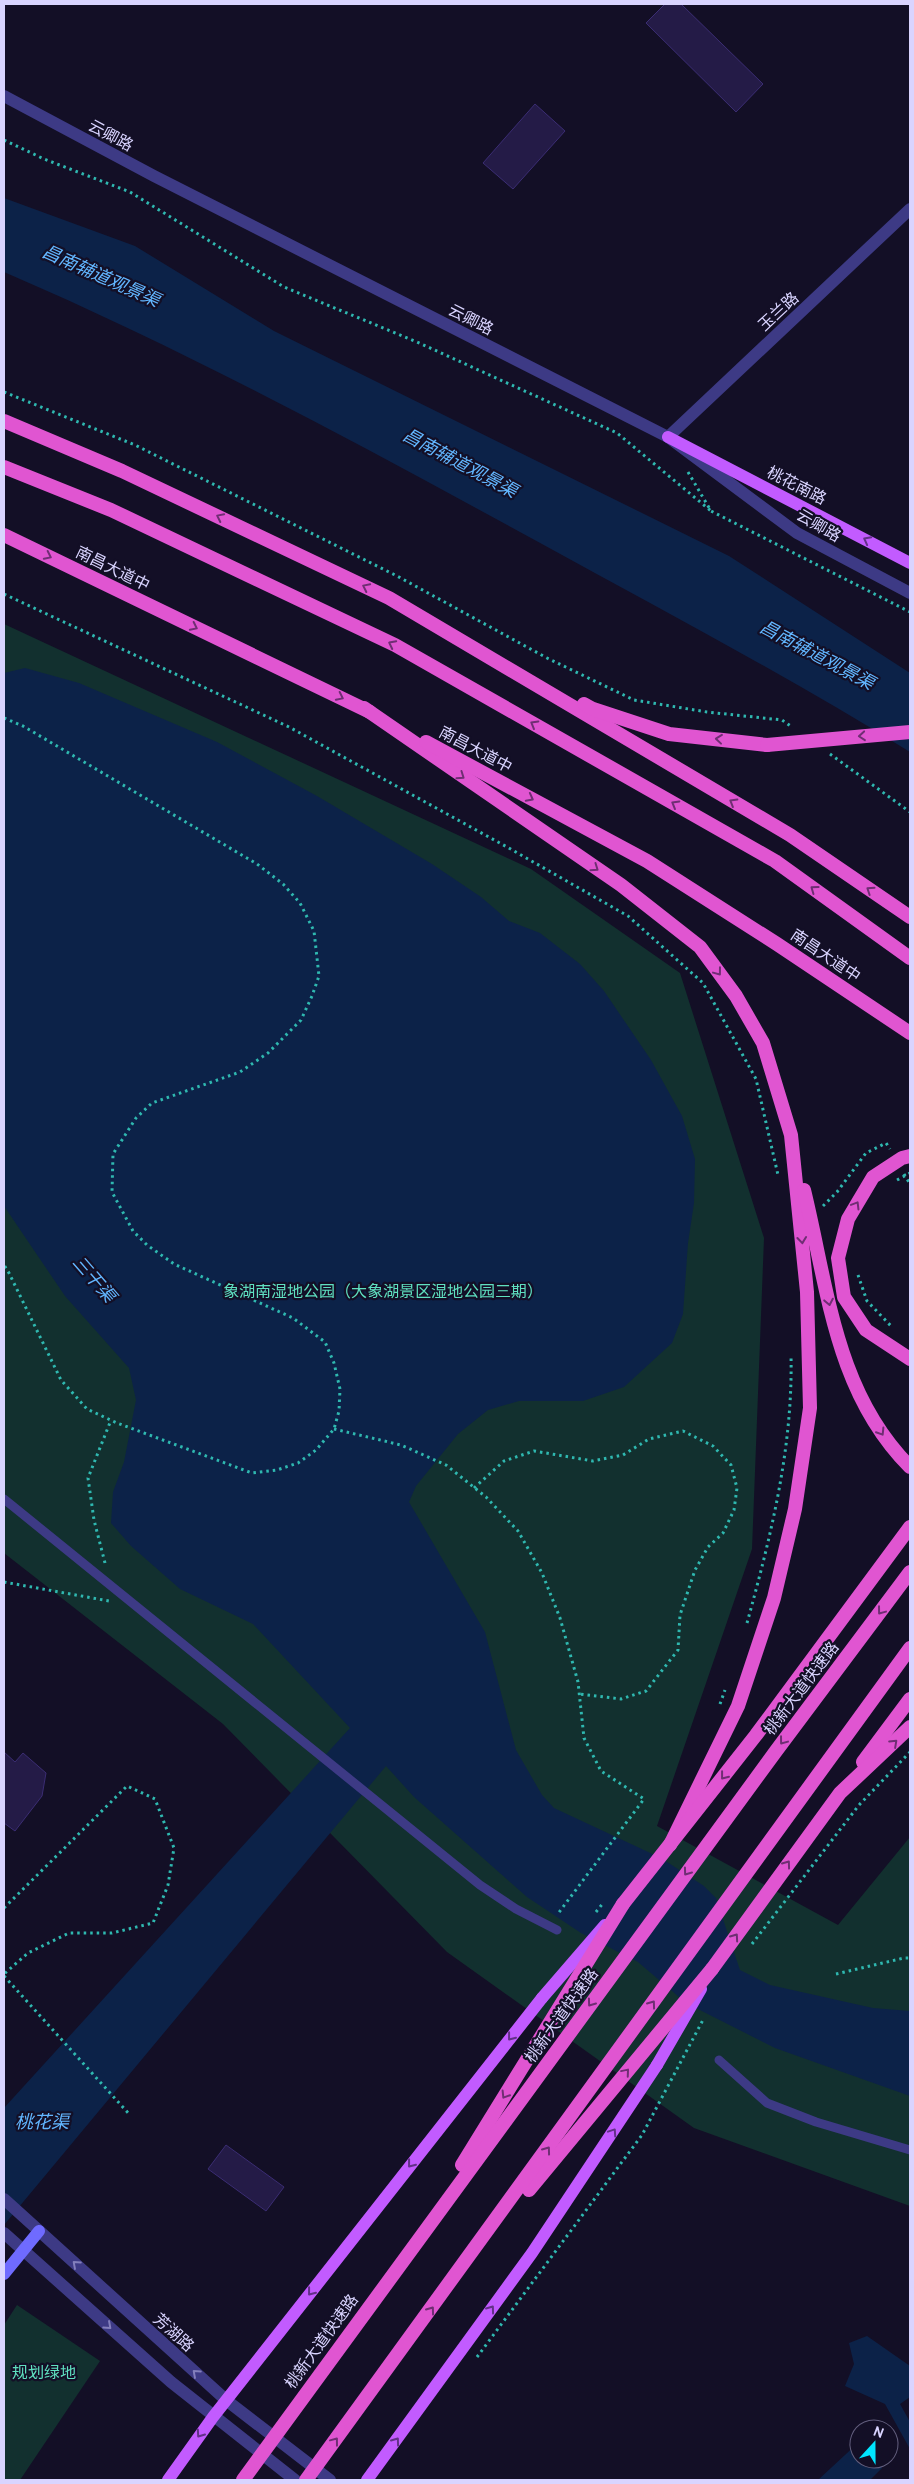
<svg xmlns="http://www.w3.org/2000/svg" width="914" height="2484" font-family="Overpass,'Noto Sans SC',sans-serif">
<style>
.green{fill:#12302f}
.water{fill:#0c2248}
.building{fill:#241b47;stroke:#3b2d73}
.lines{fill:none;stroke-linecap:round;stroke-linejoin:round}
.path{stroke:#2fb8b0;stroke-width:3;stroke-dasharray:2.5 4;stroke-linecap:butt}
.service{stroke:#3d3a85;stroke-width:9}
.minor{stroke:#3d3a85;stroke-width:12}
.tertiary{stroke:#3d3a85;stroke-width:12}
.secondary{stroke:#6f6bff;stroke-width:12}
.primary{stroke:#c25bff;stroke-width:12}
.trunk{stroke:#e055d1;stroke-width:14}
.path-bridge{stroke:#2fb8b0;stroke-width:3;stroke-dasharray:2.5 4;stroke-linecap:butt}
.primary-bridge{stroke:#c25bff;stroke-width:12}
.trunk-bridge{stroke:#e055d1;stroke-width:14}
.oneway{stroke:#6f2e73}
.oneway2{stroke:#623188}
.oneway3{stroke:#837fbc}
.labels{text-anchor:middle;stroke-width:4.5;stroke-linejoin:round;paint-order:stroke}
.street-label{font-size:16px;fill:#d9d4ff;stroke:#130f26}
.park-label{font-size:16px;fill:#5fe0c0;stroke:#130f26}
.water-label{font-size:18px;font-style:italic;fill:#62b6ff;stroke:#130f26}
</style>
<rect width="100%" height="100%" fill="#130f26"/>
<!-- green -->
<g class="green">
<path d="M4 624 531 869 680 973 764 1238 752 1549 657 1826 838 1925 910 1837V2206L694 2128 447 1952 223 1724 4 1553Z"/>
<path d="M17 2305 100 2361 20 2480H4V2325Z"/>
</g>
<!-- water -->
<g class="water">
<path d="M4 198 135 246 274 331 729 556 910 673V752C791 678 666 612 542 544 366 448 188 351 4 272Z"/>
<path d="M25 668 79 683 217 742 317 796 432 864 481 897 509 921 540 933 580 964 604 991 651 1060 682 1116 695 1159 694 1203 688 1243 683 1314 672 1343 624 1387 583 1401H519L488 1410 458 1434 416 1486 409 1502 485 1632 516 1750 542 1795 554 1808 661 1858 704 1886 716 1898 740 1970 770 1985 873 2008 910 2011V2096L775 2048 686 2003 638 1962 581 1933 527 1897 414 1797 386 1766 4 2225V2108L350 1728 253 1624 180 1589 131 1546 111 1523 113 1492 124 1462 136 1400 129 1368 65 1296 4 1206V673Z"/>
<path d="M867 2336 910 2366V2397L900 2404 910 2422V2449L885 2404 845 2386 854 2364 849 2343Z"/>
<path d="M859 2442V2459H879L882 2468 870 2480H818Z"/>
</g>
<!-- building -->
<g class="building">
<path d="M665 4H681L763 84 736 112 646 23Z"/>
<path d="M535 104 565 131 513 189 483 163Z"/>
<path d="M4 1752 15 1762 23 1753 46 1773 42 1796 15 1831 4 1823Z"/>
<path d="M226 2145 284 2187 266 2211 208 2169Z"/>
</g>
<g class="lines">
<!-- path -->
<g class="path">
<path d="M4 140 44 159 130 192 284 287 417 342 617 433 711 511"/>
<path d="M4 392 135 445 397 576 547 658 634 700 707 712 782 720 792 727"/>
<path d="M688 472 711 511 910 612"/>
<path d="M4 594 289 727 507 847 628 916 703 983 756 1079 778 1175"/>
<path d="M4 718 23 726 257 864 283 884 300 903 314 931 319 976 312 996 301 1020 268 1053 240 1072 152 1103 136 1118 113 1154 112 1192 133 1231 147 1245 174 1264 293 1318 325 1342 334 1363 340 1389 339 1411 334 1429 316 1450 298 1463 277 1470 252 1473 117 1423 87 1409 61 1380 9 1273 4 1265"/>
<path d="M830 754 910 812"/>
<path d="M904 1174 910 1184"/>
<path d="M823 1206 837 1192 866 1153 886 1143 890 1149"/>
<path d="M858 1275 867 1301 892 1327"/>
<path d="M334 1429 401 1445 446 1465 486 1497 518 1531 542 1573 560 1618 578 1682 584 1738 601 1771 644 1799 557 1915"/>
<path d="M474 1488 504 1461 534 1451 593 1461 623 1455 649 1439 683 1431 713 1446 731 1465 737 1488 734 1510 723 1533 708 1547 695 1570 680 1615 678 1650 646 1691 621 1699 579 1694"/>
<path d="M105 1563 94 1520 88 1478 111 1420"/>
<path d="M4 1582 109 1601"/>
<path d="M747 1623C771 1536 793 1447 791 1356"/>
<path d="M720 1704 725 1690"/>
<path d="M4 1908 127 1786 155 1799 174 1848 168 1885 153 1923 112 1933H69L28 1953 4 1974"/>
<path d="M596 1912 604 1902"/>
<path d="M752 1944 859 1805 910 1752"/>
<path d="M836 1974 904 1958H910"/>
<path d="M4 1976 130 2115"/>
<path d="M477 2357 642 2135 704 2018"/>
</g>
<!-- service -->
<g class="service">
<path d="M4 1499 480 1885 516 1909 557 1930"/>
<path d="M719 2060 767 2103 816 2122 910 2150"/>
</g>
<!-- minor -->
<g class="minor">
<path d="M4 96 154 176 668 437 797 533 910 593"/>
<path d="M668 437 910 209"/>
</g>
<!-- tertiary -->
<g class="tertiary">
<path d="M4 2199 226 2400 330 2480"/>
<path d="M4 2233 171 2382 295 2480"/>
</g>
<!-- secondary -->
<path class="secondary" d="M4 2274 39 2231"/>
<!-- primary -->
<g class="primary">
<path d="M668 437 910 563"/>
<path d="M168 2480 213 2417 542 1998"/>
<path d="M367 2480 532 2253 657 2065"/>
</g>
<!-- trunk -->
<g class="trunk">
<path d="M4 421 122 471 389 598 790 835 910 917"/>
<path d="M4 467 111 510 395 645 775 861 910 958"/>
<path d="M4 535 370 712"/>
<path d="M584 704 593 709 669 734 767 745"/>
<path d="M364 708 621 885 700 947 736 996 763 1043 791 1135 807 1292 810 1408 795 1509 774 1598 738 1706 670 1845"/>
<path d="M426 742 647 861 777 944 910 1033"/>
<path d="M910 1156 902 1158 873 1177 848 1219 838 1258 844 1297 866 1330 910 1359"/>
<path d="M804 1190C828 1288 835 1392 910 1467"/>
<path d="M863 1762 910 1699"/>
<path d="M623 1904 756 1735 910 1527"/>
<path d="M712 1969 840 1793 910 1727"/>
</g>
<!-- path-bridge -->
<path class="path-bridge" d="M897 1180 910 1173"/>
<!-- primary-bridge -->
<g class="primary-bridge">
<path d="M542 1998 605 1925"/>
<path d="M657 2065 701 1989"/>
</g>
<!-- trunk-bridge -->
<g class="trunk-bridge">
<path d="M767 745 910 732"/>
<path d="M462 2165 623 1904"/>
<path d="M529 2190 712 1969"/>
<path d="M243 2480 776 1751 910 1572"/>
<path d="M306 2480 910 1648"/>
</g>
</g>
<!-- one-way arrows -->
<defs><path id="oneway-chevron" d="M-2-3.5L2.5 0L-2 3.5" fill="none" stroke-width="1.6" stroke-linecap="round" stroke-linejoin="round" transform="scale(1.25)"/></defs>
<g class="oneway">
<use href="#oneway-chevron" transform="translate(220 517) rotate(-154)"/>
<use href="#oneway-chevron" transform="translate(48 556) rotate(26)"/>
<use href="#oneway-chevron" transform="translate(366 587) rotate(-154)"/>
<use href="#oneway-chevron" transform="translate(194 627) rotate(26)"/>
<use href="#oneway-chevron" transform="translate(392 644) rotate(-153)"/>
<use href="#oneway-chevron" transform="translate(340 697) rotate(26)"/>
<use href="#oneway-chevron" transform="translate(534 724) rotate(-150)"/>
<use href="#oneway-chevron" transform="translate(862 736) rotate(175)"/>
<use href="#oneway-chevron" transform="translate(719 739) rotate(-174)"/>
<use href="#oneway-chevron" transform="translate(461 776) rotate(35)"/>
<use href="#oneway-chevron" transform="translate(530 798) rotate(28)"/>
<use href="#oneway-chevron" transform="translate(733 802) rotate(-149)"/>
<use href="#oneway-chevron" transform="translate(675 804) rotate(-150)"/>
<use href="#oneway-chevron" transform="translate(595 868) rotate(35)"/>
<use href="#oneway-chevron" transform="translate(814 889) rotate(-144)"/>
<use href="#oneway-chevron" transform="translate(870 890) rotate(-146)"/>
<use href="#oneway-chevron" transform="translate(718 972) rotate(53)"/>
<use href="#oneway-chevron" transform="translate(856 1205) rotate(-59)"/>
<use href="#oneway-chevron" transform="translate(802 1240) rotate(84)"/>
<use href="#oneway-chevron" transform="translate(829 1302) rotate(79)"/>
<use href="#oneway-chevron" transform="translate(881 1432) rotate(58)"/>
<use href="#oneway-chevron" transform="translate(881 1611) rotate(127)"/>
<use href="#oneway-chevron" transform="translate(783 1741) rotate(127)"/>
<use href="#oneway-chevron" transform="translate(894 1743) rotate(-43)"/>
<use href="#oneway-chevron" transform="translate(724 1776) rotate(128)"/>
<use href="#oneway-chevron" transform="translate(787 1864) rotate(-54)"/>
<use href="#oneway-chevron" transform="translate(687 1872) rotate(126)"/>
<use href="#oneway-chevron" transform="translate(735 1937) rotate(-55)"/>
<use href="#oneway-chevron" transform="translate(591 2003) rotate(126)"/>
<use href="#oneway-chevron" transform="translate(652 2004) rotate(-54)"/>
<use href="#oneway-chevron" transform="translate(626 2072) rotate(-50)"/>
<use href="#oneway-chevron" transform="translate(505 2095) rotate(122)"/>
<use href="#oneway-chevron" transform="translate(547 2150) rotate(-54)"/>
<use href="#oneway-chevron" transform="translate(431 2310) rotate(-54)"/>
<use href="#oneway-chevron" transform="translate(335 2441) rotate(-53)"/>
</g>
<g class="oneway2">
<use href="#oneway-chevron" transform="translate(867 540) rotate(-152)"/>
<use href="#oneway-chevron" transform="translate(511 2037) rotate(128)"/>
<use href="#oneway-chevron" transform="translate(613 2132) rotate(-56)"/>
<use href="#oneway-chevron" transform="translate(411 2164) rotate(128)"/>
<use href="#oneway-chevron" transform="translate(311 2292) rotate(128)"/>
<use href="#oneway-chevron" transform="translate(491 2309) rotate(-54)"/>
<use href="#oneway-chevron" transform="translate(200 2434) rotate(125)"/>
<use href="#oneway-chevron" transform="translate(396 2441) rotate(-54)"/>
</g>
<g class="oneway3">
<use href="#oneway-chevron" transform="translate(76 2264) rotate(-138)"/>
<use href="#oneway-chevron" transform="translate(108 2326) rotate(42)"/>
<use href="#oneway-chevron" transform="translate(196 2373) rotate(-138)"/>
</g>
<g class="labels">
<!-- street labels -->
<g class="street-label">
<text transform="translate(111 135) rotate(28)" y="6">云卿路</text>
<text transform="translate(778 311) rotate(-43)" y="6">玉兰路</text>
<text transform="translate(471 319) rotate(27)" y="6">云卿路</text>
<text transform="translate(797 485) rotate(27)" y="6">桃花南路</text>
<text transform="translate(819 525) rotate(30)" y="6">云卿路</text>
<text transform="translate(113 568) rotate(26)" y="6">南昌大道中</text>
<text transform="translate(476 749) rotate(28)" y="6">南昌大道中</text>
<text transform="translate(826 955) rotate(34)" y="6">南昌大道中</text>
<text transform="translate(801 1688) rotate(-53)" y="6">桃新大道快速路</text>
<text transform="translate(561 2015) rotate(-54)" y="6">桃新大道快速路</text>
<text transform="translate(174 2332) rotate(42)" y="6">芳湖路</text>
<text transform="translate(321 2341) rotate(-54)" y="6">桃新大道快速路</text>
</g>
<!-- park labels -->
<g class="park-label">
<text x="383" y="1297">象湖南湿地公园（大象湖景区湿地公园三期）</text>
<text x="44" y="2378">规划绿地</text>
</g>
<!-- water labels -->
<g class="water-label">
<text transform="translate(101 276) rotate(24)" y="6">昌南辅道观景渠</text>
<text transform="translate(460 463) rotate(28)" y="6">昌南辅道观景渠</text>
<text transform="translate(817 655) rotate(28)" y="6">昌南辅道观景渠</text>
<text transform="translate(94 1279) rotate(49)" y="6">三干渠</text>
<text x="42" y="2128">桃花渠</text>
</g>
</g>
<!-- border -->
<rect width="914" height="2484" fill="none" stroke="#d9d4ff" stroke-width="10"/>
<!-- north arrow -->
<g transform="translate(874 2444) rotate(21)"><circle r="24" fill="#130f26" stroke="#625e7d"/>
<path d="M0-4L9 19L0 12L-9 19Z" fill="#00e5ff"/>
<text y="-8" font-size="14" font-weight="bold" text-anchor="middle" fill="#d9d4ff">N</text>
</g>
</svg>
